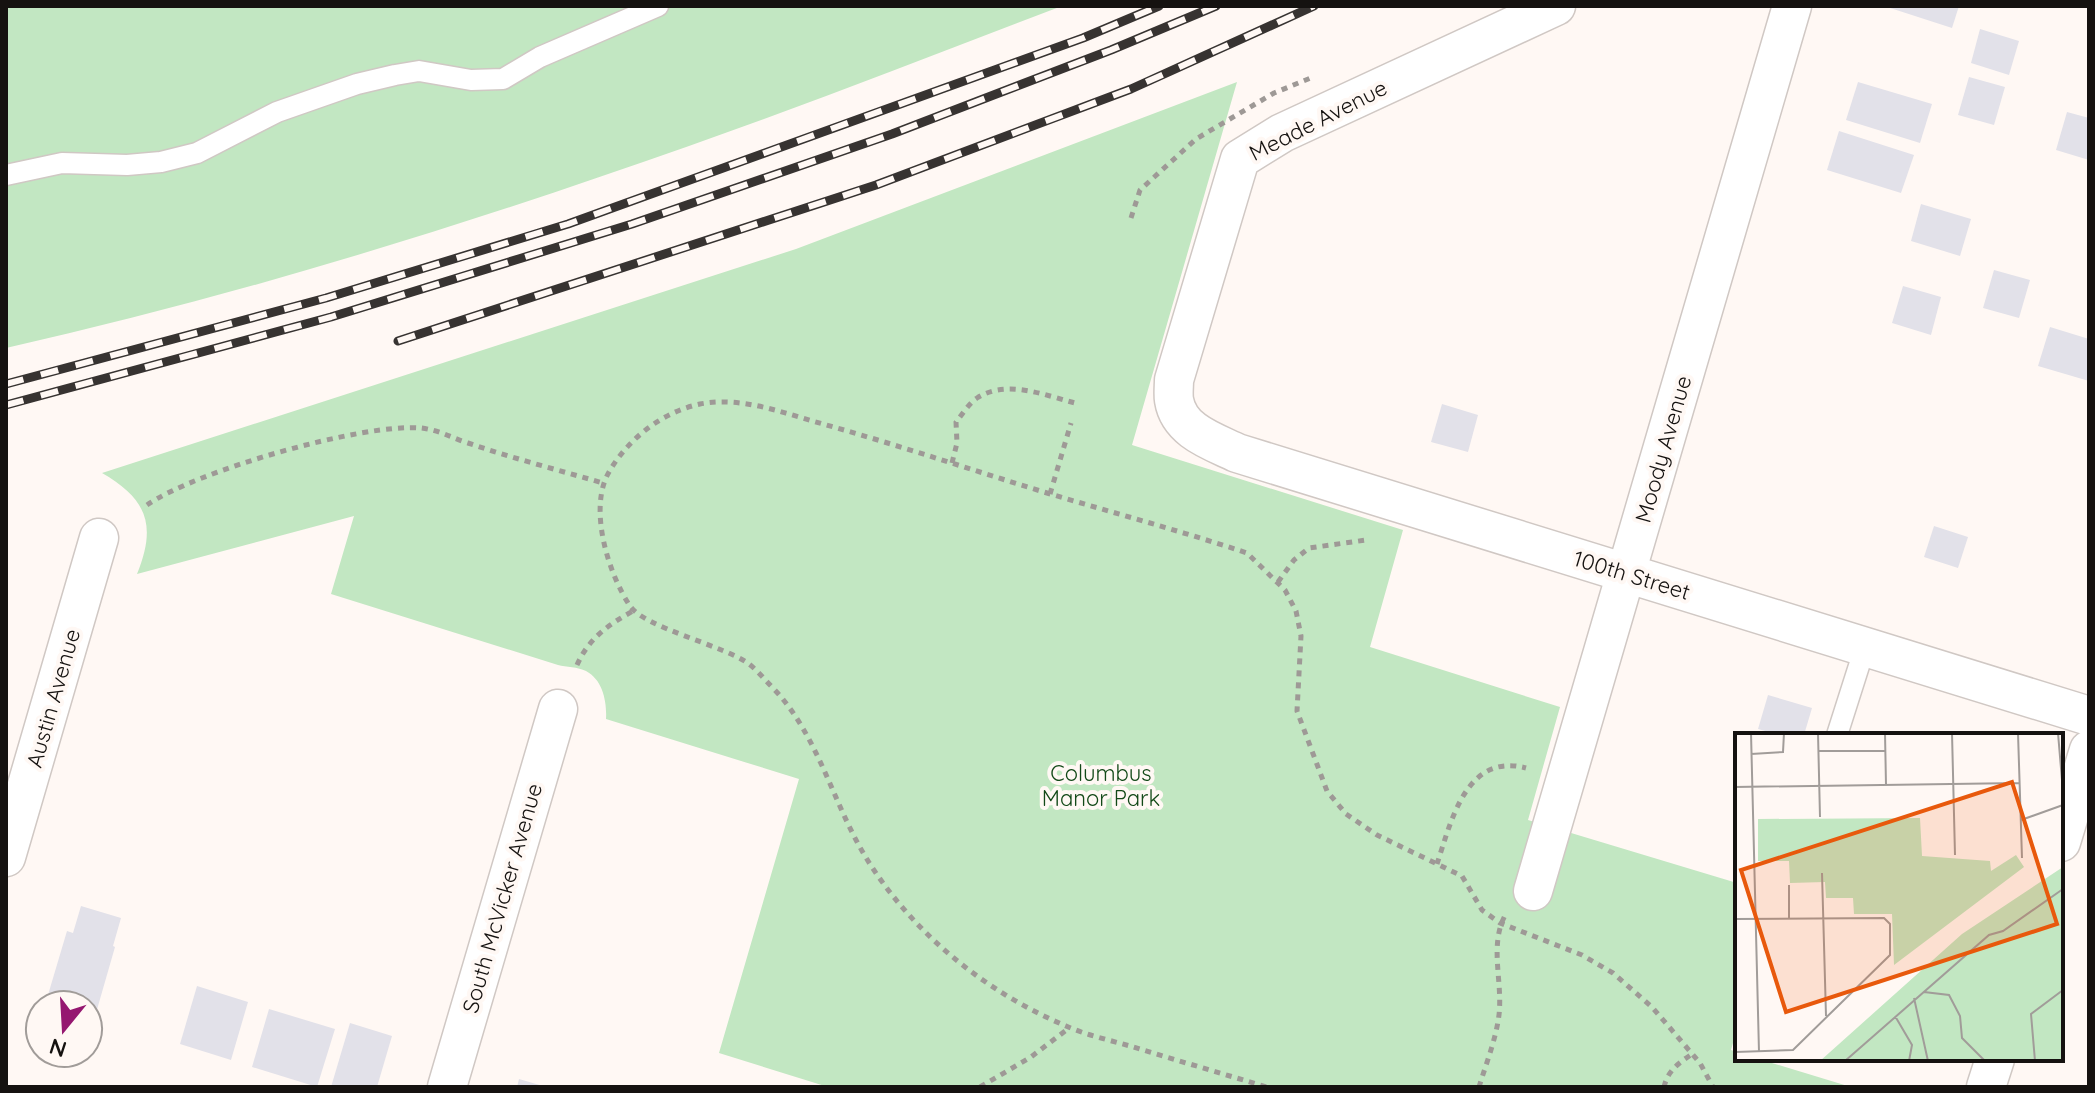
<svg xmlns="http://www.w3.org/2000/svg" width="2095" height="1093" font-family="Quicksand,sans-serif">
<style>
.green{fill:#c2e7c2}
.building{fill:#e2e1e9}
.lines{fill:none;stroke-linecap:round;stroke-linejoin:round}
.lane-casing{stroke:#d0c8c4;stroke-width:23}
.street-casing{stroke:#d0c8c4;stroke-width:41}
.path{stroke:#9e9996;stroke-width:5;stroke-dasharray:6 6;stroke-linecap:butt}
.lane{stroke:#fff;stroke-width:20}
.street{stroke:#fff;stroke-width:38}
.rail-casing{stroke:#373331;stroke-width:9}
.rail{stroke:#fff8f4;stroke-width:6;stroke-dasharray:18;stroke-linecap:butt}
.labels{text-anchor:middle;stroke-width:8;stroke-linejoin:round;paint-order:stroke}
.street-label{font-size:22px;fill:#151210;stroke:#fff8f4}
.park-label{font-size:22px;fill:#124917;stroke:#fff8f4}
.inset-road{fill:none;stroke:#a19c99;stroke-width:2}
.view{fill:#e8590c;fill-opacity:0.15;stroke:#e8590c;stroke-width:4}
.inset-edge{fill:none;stroke:#151210;stroke-width:4}
</style>
<rect width="100%" height="100%" fill="#fff8f4"/>
<!-- green -->
<g class="green">
<path d="M6 6H1062C938 53 814 102 689 146 465 225 238 296 6 348Z"/>
<path d="M1237 82 1132 445 1403 530 1370 647 1560 707 1528 820 1737 883V1029L1731 1050 1737 1052V1059H1759L1851 1087H828L719 1053 799 779 606 719C607 702 603 680 586 671 578 667 566 667 558 665L331 594 354 516 137 574C157 525 147 499 102 473L796 249Z"/>
</g>
<!-- building -->
<g class="building">
<path d="M1884 6H1959L1952 28Z"/>
<path d="M1980 29 2019 41 2009 75 1971 63Z"/>
<path d="M1969 77 2005 87 1994 125 1958 115Z"/>
<path d="M1858 82 1932 104 1920 143 1846 120Z"/>
<path d="M2067 112 2089 118V160L2056 150Z"/>
<path d="M1839 131 1914 155 1901 193 1827 170Z"/>
<path d="M1921 204 1971 219 1960 256 1911 241Z"/>
<path d="M1994 270 2030 280 2019 318 1983 308Z"/>
<path d="M1903 286 1941 297 1931 335 1892 323Z"/>
<path d="M2050 327 2089 339V381L2038 366Z"/>
<path d="M1442 404 1478 415 1468 452 1431 442Z"/>
<path d="M1934 526 1968 537 1958 568 1924 557Z"/>
<path d="M1768 695 1812 708 1804 735H1780L1758 729Z"/>
<path d="M81 906 121 918 113 946 115 947 94 1020 88 1018V1005H45L67 931 73 933Z"/>
<path d="M197 986 248 1002 231 1060 180 1044Z"/>
<path d="M269 1009 335 1029 317 1087 252 1067Z"/>
<path d="M350 1023 392 1036 377 1087H331Z"/>
<path d="M519 1079 543 1086V1087H517Z"/>
</g>
<g class="lines">
<defs>
<g id="lane">
<path d="M6 175 62 163 127 165 161 162 197 153 277 112 357 84 395 75 419 71 471 80 503 79 540 57 658 6"/>
<path d="M1837 735 1865 647"/>
</g>
<g id="street">
<path d="M1556 6 1282 133 1240 159 1174 380C1174 386 1173 394 1174 400 1179 431 1212 441 1237 453L2089 716"/>
<path d="M2061 842 2089 750"/>
<path d="M6 857 99 538"/>
<path d="M1533 891 1792 6"/>
<path d="M447 1087 558 709"/>
<path d="M1986 1087 1995 1059"/>
</g>
</defs>
<!-- lane casing -->
<use href="#lane" class="lane-casing"/>
<!-- street casing -->
<use href="#street" class="street-casing"/>
<!-- path -->
<g class="path">
<path d="M1131 218 1140 190 1196 139 1274 93 1313 77"/>
<path d="M952 463 957 443 956 422C962 415 969 403 977 398 1007 379 1044 395 1075 403"/>
<path d="M1050 494 1071 423"/>
<path d="M147 505C196 471 362 423 421 428 439 430 452 438 468 443 512 458 558 470 603 483"/>
<path d="M1278 582 1294 560 1309 548 1366 540"/>
<path d="M577 665C589 638 608 625 633 611"/>
<path d="M1437 864C1451 822 1466 752 1526 768"/>
<path d="M980 1087 1031 1057 1069 1028"/>
<path d="M1266 1087C1221 1073 1175 1060 1130 1046 1109 1040 1086 1035 1066 1026 985 992 911 932 865 856 832 801 818 735 773 688 765 680 758 671 749 664 723 645 645 628 630 606 608 573 588 508 609 472 628 439 662 412 700 404 742 396 783 413 823 424 898 445 972 470 1047 493 1114 513 1181 531 1247 553L1285 590 1296 611 1301 636 1297 711 1327 791 1346 814 1377 835 1462 876 1482 910 1500 923 1582 955 1613 973 1652 1007 1700 1063 1713 1087"/>
<path d="M1479 1087C1486 1064 1496 1039 1499 1015 1503 980 1488 943 1507 912"/>
<path d="M1664 1087C1668 1070 1679 1063 1692 1054"/>
</g>
<!-- lane -->
<use href="#lane" class="lane"/>
<!-- street -->
<use href="#street" class="street"/>
<defs>
<g id="rail">
<path d="M398 341 876 185 1131 89 1314 6"/>
<path d="M6 384 326 298 568 224 1083 38 1159 6"/>
<path d="M6 405 331 317 632 224 892 134 1111 50 1216 6"/>
</g>
</defs>
<!-- rail casing -->
<use href="#rail" class="rail-casing"/>
<!-- rail -->
<use href="#rail" class="rail"/>
</g>
<g class="labels">
<!-- street labels -->
<g class="street-label">
<text transform="translate(1318 120) rotate(-27)" y="8">Meade Avenue</text>
<text transform="translate(1663 449) rotate(-74)" y="8">Moody Avenue</text>
<text transform="translate(1632 575) rotate(17)" y="8">100th Street</text>
<text transform="translate(53 698) rotate(-74)" y="8">Austin Avenue</text>
<text transform="translate(502 898) rotate(-74)" y="8">South McVicker Avenue</text>
</g>
<!-- park labels -->
<g class="park-label">
<text x="1101" y="781">Columbus<tspan x="1101" dy="25">Manor Park</tspan></text>
</g>
</g>
<!-- overview -->
<g transform="translate(1735 733)">
<rect width="328" height="328" fill="#fff8f4"/>
<path d="M185 85 187 123 255 128 256 138 281 122 289 134 159 232 157 181H119L118 165H91L90 149 55 150 54 128H23V86ZM328 134V328H85L227 201Z" fill="#c2e7c2"/>
<path class="inset-road" d="M16 0 24 319M83 0 85 84M150 0 151 52M217 0 220 122M283 0 287 125M323 0 328 59M84 18H150M16 21 48 19 49 0M0 54 285 50M286 87 328 72M87 140 91 283M54 152V185M0 186 149 185 155 191V222L58 317 0 319M189 259 214 262 225 283 227 305 250 328M179 265 193 328M160 283 177 312 174 328M110 328 254 202 268 198 328 156M300 328 296 281 328 257"/>
<path class="view" d="M277 49 322 191 51 279 6 137Z"/>
<rect width="328" height="328" class="inset-edge"/>
</g>
<!-- border -->
<rect width="2095" height="1093" fill="none" stroke="#151210" stroke-width="16"/>
<!-- north arrow -->
<g transform="translate(64 1029) rotate(198)"><circle r="38" fill="#fff8f4" stroke="#a19c99" stroke-width="2"/>
<path d="M0-6L14 30L0 20L-14 30Z" fill="#951770"/>
<text y="-12" font-size="22" font-weight="bold" text-anchor="middle" fill="#151210">N</text>
</g>
</svg>
